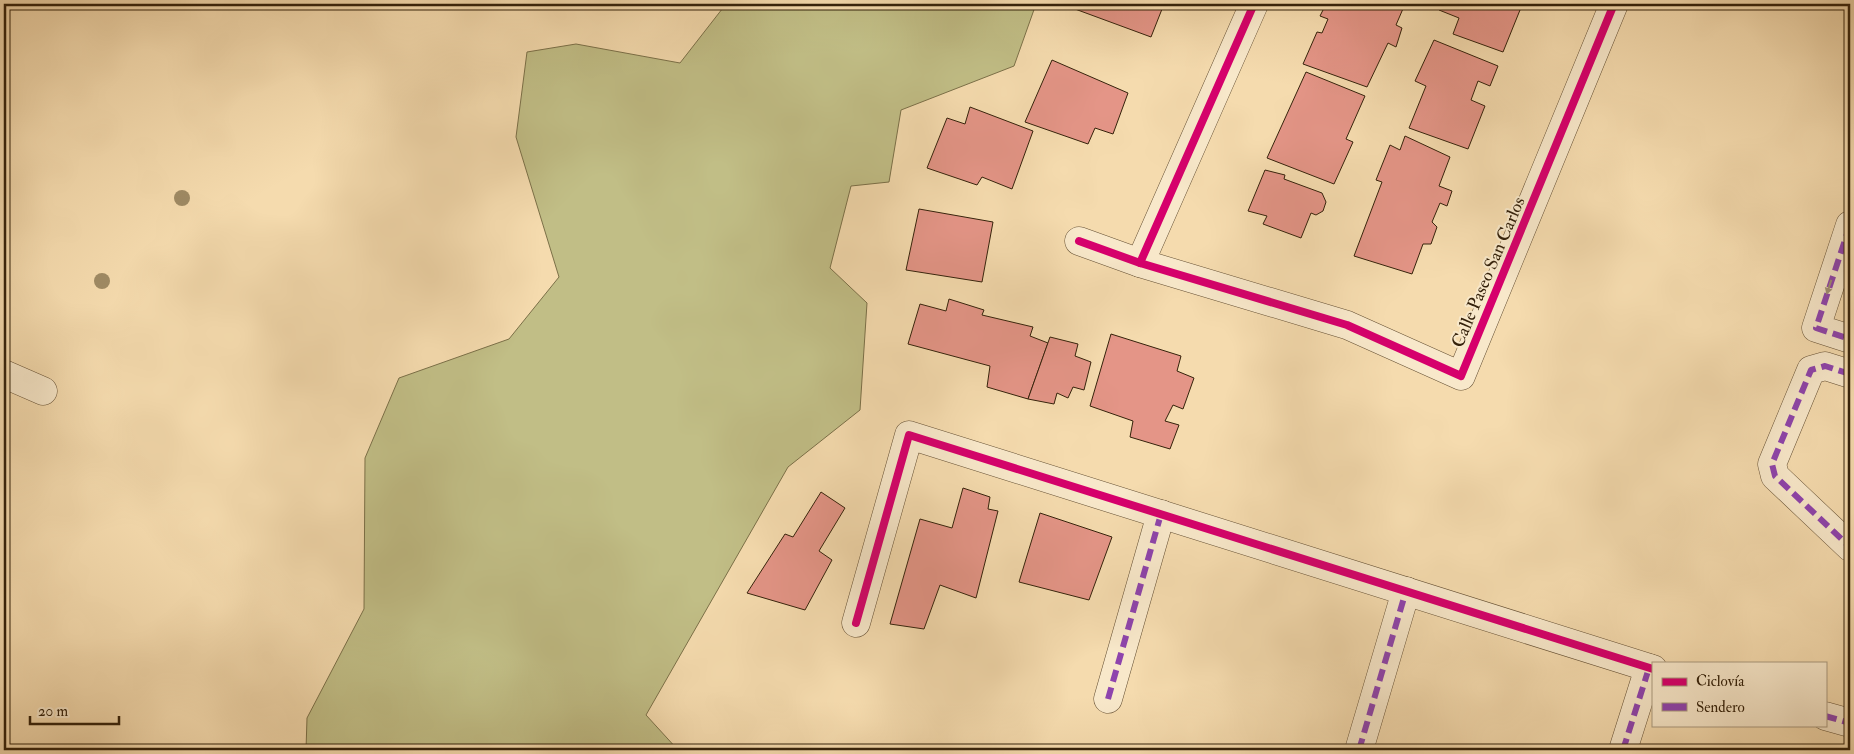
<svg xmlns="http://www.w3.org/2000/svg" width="1854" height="754" font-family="'IM FELL Double Pica',serif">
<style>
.green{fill:#c1be86;stroke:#7b7048}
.building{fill:#e49587;stroke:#35220b}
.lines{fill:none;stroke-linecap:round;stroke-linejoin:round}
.minor-casing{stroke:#655034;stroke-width:29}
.minor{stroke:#f8e8ca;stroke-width:28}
.quiet{stroke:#8e44ad;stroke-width:6;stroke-dasharray:12 6;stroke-linecap:butt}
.cycleway-casing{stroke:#f8e8ca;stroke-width:11}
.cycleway{stroke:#d6006c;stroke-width:8}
.tree{fill:#9f8b65}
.oneway{fill:#a08f74}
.labels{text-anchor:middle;stroke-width:4;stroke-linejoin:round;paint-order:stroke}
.street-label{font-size:18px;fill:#35220b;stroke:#f8e8ca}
</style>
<rect width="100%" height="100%" fill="#f5dbae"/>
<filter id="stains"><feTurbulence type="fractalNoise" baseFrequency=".004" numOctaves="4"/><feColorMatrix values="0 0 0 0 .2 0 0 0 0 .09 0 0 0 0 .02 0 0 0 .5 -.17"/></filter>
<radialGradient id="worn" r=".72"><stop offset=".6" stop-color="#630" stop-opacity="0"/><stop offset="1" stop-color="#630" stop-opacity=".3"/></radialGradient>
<!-- green -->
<path class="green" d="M726 4H1036L1014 66 901 110 889 182 851 186 830 268 867 303 860 410 788 467 646 715 678 750H306L307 718 364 609 365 458 399 378 509 339 559 277 516 137 527 52 576 44 680 63Z"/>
<!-- building -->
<g class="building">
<path d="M1077 4H1164L1151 37 1075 9Z"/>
<path d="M1326 4H1405L1396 25 1402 28 1396 47 1388 43 1367 87 1303 64 1317 32 1322 33 1328 19 1320 16Z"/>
<path d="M1441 4H1518L1517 8 1520 10 1503 52 1453 34 1459 18 1439 10Z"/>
<path d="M1434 40 1498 66 1490 86 1478 81 1471 100 1485 106 1468 149 1409 128 1426 86 1415 81Z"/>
<path d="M1052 60 1128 93 1113 134 1095 128 1088 144 1025 122Z"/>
<path d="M1306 72 1365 96 1346 139 1353 142 1334 184 1267 158Z"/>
<path d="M970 107 1033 131 1012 189 982 177 977 185 927 168 947 118 965 124Z"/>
<path d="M1405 136 1450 157 1439 186 1452 191 1447 206 1440 203 1432 222 1437 227 1431 244H1423L1412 274 1354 256 1382 182 1376 180 1390 145 1400 150Z"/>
<path d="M1265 170 1285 175 1284 179 1322 193 1326 202 1323 211 1316 215 1311 213 1301 238 1263 224 1267 216 1248 211Z"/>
<path d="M919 209 993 222 982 282 906 270Z"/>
<path d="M949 299 984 310 982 315 1033 327 1030 336 1048 343 1028 399 987 387 990 366 908 344 920 304 946 311Z"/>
<path d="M1111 334 1181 356 1177 371 1194 378 1183 409 1173 405 1165 421 1179 425 1170 449 1130 437 1133 421 1090 406Z"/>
<path d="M1050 337 1078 344 1075 356 1091 362 1084 390 1073 387 1068 398 1057 393 1054 404 1028 399Z"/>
<path d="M963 488 990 497 988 509 998 511 976 598 940 585 924 629 890 624 920 519 952 528Z"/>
<path d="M821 492 845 508 819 551 832 560 805 610 747 593 785 534 793 537Z"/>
<path d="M1040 513 1112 537 1089 600 1019 582Z"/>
</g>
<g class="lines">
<defs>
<g id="minor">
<path d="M1850 225 1816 328 1850 339"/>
<path d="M1079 241 1140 263 1347 325 1461 376 1614 4"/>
<path d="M1140 263 1254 4"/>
<path d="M4 374 43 391"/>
<path d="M1850 374 1825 366 1811 370 1772 464 1775 476 1850 547"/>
<path d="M856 623 909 435 1653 669"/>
<path d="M1108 699 1161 514"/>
<path d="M1825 716 1850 723"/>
<path d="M1359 750 1406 591"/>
<path d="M1623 750 1649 668"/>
</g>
</defs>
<!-- minor casing -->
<use href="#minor" class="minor-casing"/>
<!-- minor -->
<use href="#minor" class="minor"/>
<!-- quiet -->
<g class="quiet">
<path d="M1850 225 1816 328 1850 339"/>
<path d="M1850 374 1825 366 1811 370 1772 464 1775 476 1850 547"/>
<path d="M1108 699 1161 514"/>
<path d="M1825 716 1850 723"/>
<path d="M1359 750 1406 591"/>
<path d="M1623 750 1649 668"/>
</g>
<defs>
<g id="cycleway">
<path d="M1079 241 1140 263 1347 325 1461 376 1614 4"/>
<path d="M1140 263 1254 4"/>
<path d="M856 623 909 435 1653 669"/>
</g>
</defs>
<!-- cycleway casing -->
<use href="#cycleway" class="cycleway-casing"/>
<!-- cycleway -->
<use href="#cycleway" class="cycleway"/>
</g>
<!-- trees -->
<g class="tree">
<circle cx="182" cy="198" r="8"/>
<circle cx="102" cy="281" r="8"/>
</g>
<!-- one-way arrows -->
<defs><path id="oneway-solid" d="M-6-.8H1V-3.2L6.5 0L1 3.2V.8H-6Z" transform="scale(1.25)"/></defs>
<use class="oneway" href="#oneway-solid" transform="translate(1829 287) rotate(108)"/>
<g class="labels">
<!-- street labels -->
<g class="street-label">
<text transform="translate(1488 272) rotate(-67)" y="6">Calle Paseo San Carlos</text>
</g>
</g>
<!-- margin -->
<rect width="1854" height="754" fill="none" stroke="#f5dbae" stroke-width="20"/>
<rect x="5" y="5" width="1844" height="744" fill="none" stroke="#35220b" stroke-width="2.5"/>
<rect x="10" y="10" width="1834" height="734" fill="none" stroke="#35220b"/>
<!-- legend -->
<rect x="1652" y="662" width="175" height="65" fill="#f8e8ca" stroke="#aa997e"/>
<rect x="1662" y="678" width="25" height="8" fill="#d6006c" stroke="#aa997e"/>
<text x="1696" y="686" font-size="15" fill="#35220b">Ciclovía</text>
<rect x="1662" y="703" width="25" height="8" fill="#8e44ad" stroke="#aa997e"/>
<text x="1696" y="712" font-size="15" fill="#35220b">Sendero</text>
<!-- scale -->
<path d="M30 716v8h89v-8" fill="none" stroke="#35220b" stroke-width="2.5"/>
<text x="38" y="716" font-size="15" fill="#35220b" stroke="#f8e8ca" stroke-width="4" paint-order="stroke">20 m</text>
<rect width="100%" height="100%" filter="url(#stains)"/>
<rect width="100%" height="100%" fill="url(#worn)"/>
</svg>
